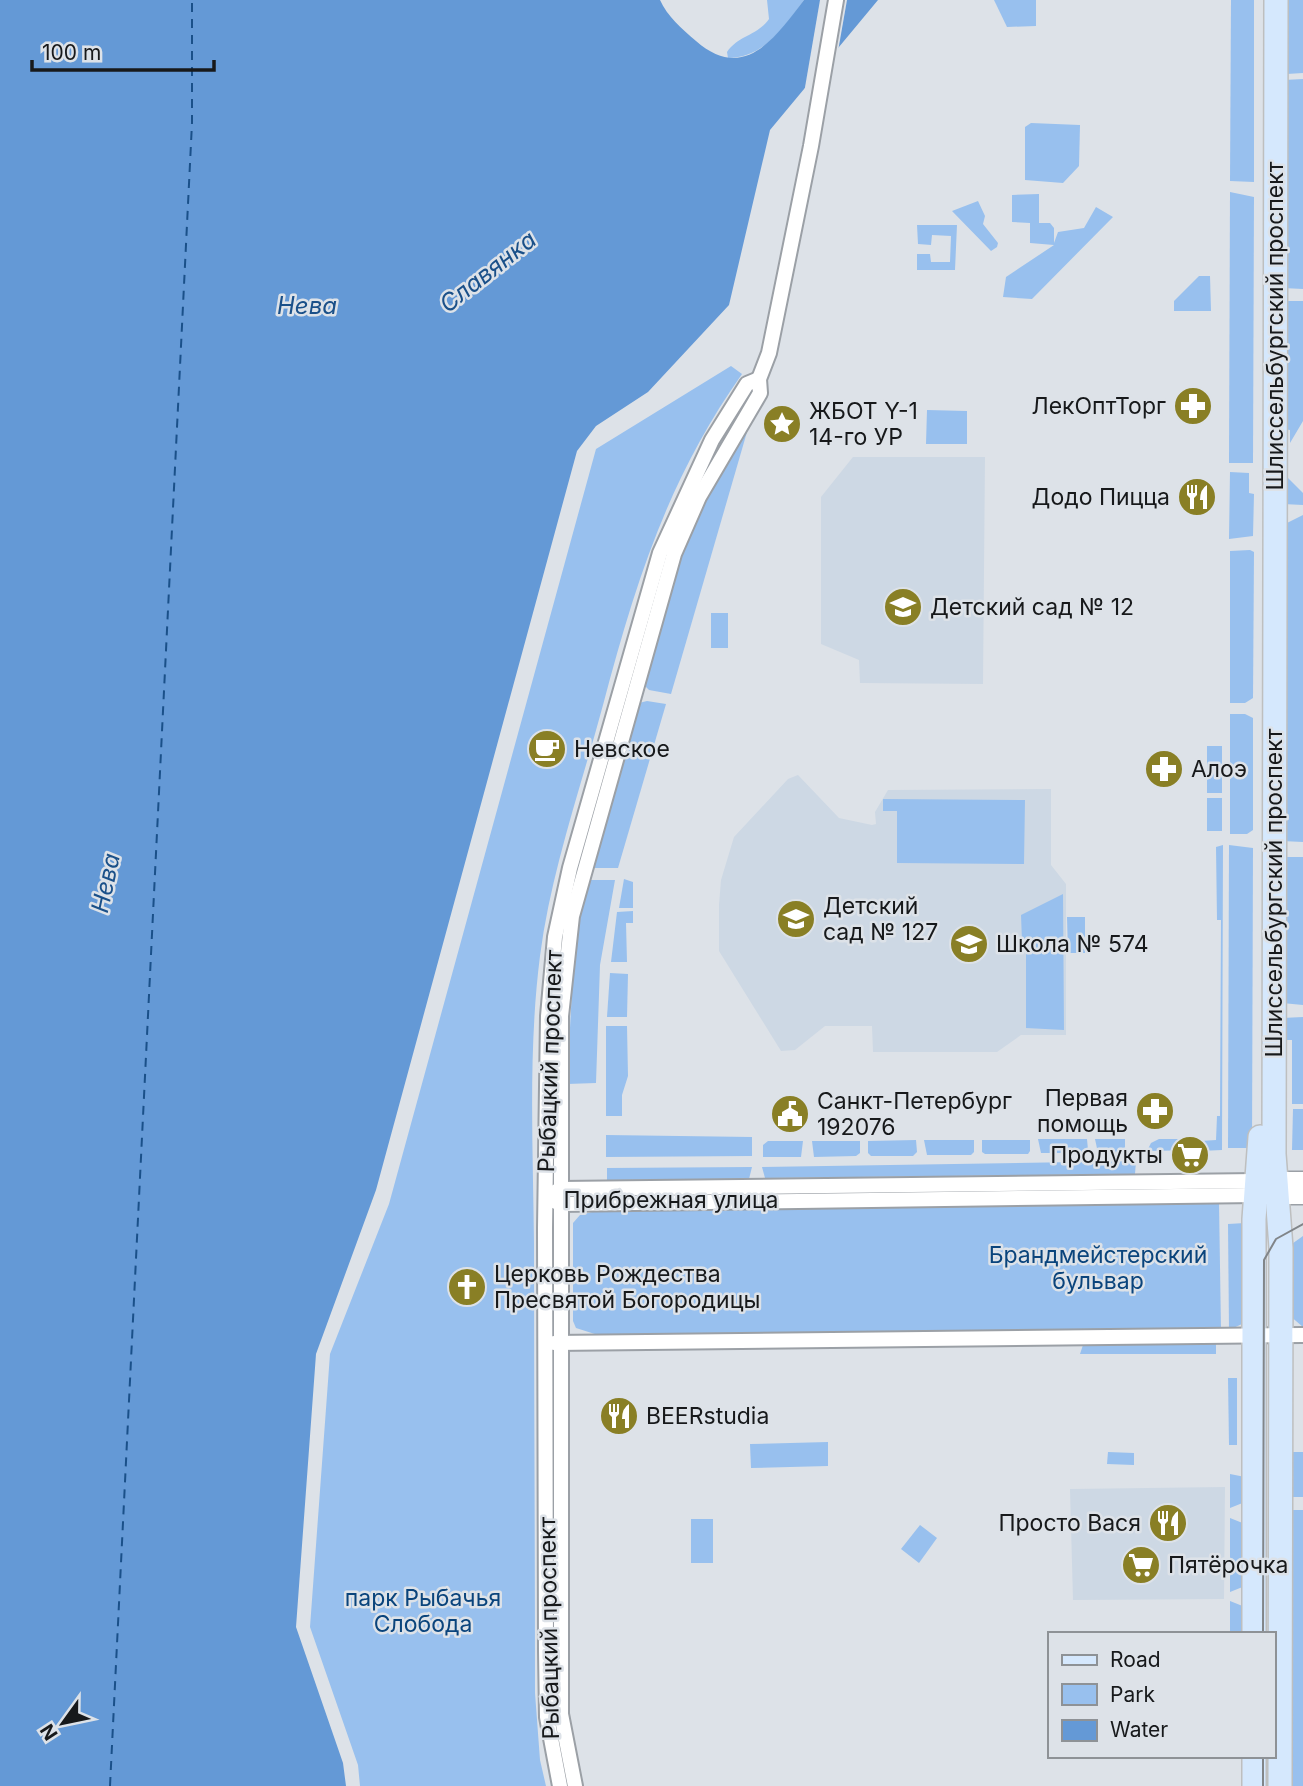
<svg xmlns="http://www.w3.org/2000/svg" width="1303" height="1786" font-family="Inter,sans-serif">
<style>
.built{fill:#cdd8e4}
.green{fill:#98c0ee}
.water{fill:#6499d6}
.pier{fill:#dde2e8}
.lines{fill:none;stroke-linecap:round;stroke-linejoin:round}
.ferry{stroke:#1a5089;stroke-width:2;stroke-dasharray:9 7;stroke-linecap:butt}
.minor-casing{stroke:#9ba0a6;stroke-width:18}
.tertiary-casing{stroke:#9ba0a6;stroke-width:21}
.primary-casing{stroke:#bebfbf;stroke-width:26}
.minor{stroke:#fff;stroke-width:14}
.tertiary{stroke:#fff;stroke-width:18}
.primary{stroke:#d5e8fd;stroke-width:23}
.tram{stroke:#818589;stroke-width:2}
.labels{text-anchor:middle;stroke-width:5;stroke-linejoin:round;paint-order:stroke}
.street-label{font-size:23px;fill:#17191b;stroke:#dde2e8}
.poi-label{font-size:23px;fill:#17191b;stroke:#dde2e8;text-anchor:start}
.park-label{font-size:23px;fill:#0a447c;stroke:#dde2e8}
.water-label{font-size:24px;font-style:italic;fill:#1a5089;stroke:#dde2e8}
</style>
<rect width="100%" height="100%" fill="#dde2e8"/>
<!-- built -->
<g class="built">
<path d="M853 457H985L983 684 860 683 859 660 821 644V497Z"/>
<path d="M798 775 839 818 872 825 876 824 875 812 888 790 1051 789V865L1066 884V1035H1021L997 1052H873L872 1026H825L795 1050 781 1051 719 951V905L721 880 734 837 788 779Z"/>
<path d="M1225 1487 1224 1599 1073 1600 1070 1489Z"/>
</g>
<!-- green -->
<g class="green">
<path d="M767 0H804C784 27 765 57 728 58L727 52C739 35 757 36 769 19Z"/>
<path d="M994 0H1036V26L1007 27Z"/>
<path d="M1231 0H1254V182L1230 181Z"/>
<path d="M1284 0H1303V73L1287 74Z"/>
<path d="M1303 79V289L1283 288 1284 80Z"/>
<path d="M1031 123 1080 125 1079 166 1063 183 1025 180V127Z"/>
<path d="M1230 192 1254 197 1253 463H1229Z"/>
<path d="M1039 194V223H1050L1054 228V243L1058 232 1084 228 1096 207 1113 217 1032 299 1003 297 1006 277 1054 245 1030 243V223L1012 222V195Z"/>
<path d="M978 201 985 216 983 224 998 243 997 247 991 251 952 211Z"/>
<path d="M917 225H957L955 270H917V254H930L931 262H950L951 236 932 235 931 245 918 244Z"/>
<path d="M1199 276H1210L1211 311H1174V301Z"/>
<path d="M1283 301H1303V421L1290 443V430L1283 429Z"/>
<path d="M731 366 742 374C668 479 636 581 603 705 581 787 551 871 540 956 528 1050 533 1148 534 1243 534 1393 535 1543 535 1693L540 1760 546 1786H360L358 1765 310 1627 330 1354 389 1204 596 449Z"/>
<path d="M927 410 967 411V444H926Z"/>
<path d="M749 425 671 694 649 690 644 685 681 558 715 481Z"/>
<path d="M1230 472 1249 473V493L1254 494 1253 536 1229 539Z"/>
<path d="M1286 476 1303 493V505L1283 504Z"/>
<path d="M1303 515V842L1282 841 1283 525Z"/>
<path d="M1250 550 1254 552 1253 698 1245 703H1230V551Z"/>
<rect x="711" y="613" width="17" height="35"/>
<path d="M647 701 666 704 618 868H593L639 703Z"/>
<path d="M1230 714H1245L1253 718V830L1247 834H1230Z"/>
<rect x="1207" y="746" width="15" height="47"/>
<rect x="1207" y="798" width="15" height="33"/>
<path d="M883 799 1025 800 1024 864 897 863V811H883Z"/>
<path d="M1223 845 1222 1150 1201 1151 1200 1141 1216 1140 1217 1116H1220L1221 920H1217L1216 847Z"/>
<path d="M1229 845 1253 848 1252 1148H1228Z"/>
<path d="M1282 857H1303V1005L1282 1003Z"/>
<path d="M624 879 633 882V908H619Z"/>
<path d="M590 880H615L600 965 596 1083 567 1084 575 934Z"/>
<path d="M1063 894 1064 1030 1026 1028V944L1022 941 1021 915Z"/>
<path d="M633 911V923H626L627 962H611L617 912Z"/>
<path d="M1067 917H1085V953H1068Z"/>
<path d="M610 973 628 974 627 1017H607Z"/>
<path d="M1303 1017V1104H1292V1040H1282V1018Z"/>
<path d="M606 1026H627L628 1076 622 1095V1116H606Z"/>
<path d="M1293 1109H1303V1150H1292Z"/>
<path d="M606 1135 752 1137V1156L606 1157Z"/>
<path d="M1038 1139H1087L1088 1150 1084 1153H1041Z"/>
<path d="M1095 1139H1125V1153H1098Z"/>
<path d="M1159 1139H1197V1150L1147 1151 1151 1143Z"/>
<path d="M916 1140 917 1152 913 1156H871L868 1153V1141Z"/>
<path d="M924 1140H974V1152L971 1155H927Z"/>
<path d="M982 1140H1030V1151L1028 1154H985L982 1152Z"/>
<path d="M768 1141H803L801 1157H763V1145Z"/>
<path d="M812 1141H860V1153L856 1156 814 1157Z"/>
<path d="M1136 1161 1135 1174 765 1178 762 1167Z"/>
<path d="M752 1167 749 1179 607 1180V1168Z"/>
<path d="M1219 1203 1221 1330 598 1335 576 1328 573 1321V1223L580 1215 592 1212Z"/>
<path d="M1245 1223V1317L1242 1324 1229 1330 1228 1224Z"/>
<path d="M1303 1236V1327L1289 1315V1246Z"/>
<path d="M1216 1344V1354H1080L1083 1345Z"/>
<path d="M1228 1378H1237V1445H1229Z"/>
<path d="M828 1442V1466L751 1468 750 1444Z"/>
<path d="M1108 1452 1134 1453V1465L1107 1464Z"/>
<path d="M1289 1452H1303V1497H1288Z"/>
<path d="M1230 1474 1245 1477V1502L1230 1508Z"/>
<rect x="1288" y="1510" width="15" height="276"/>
<path d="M1230 1518 1245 1524V1586L1230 1592Z"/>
<rect x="691" y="1519" width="22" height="44"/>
<path d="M920 1525 937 1538 919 1563 901 1549Z"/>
<path d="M1230 1601 1245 1607V1634H1230Z"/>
</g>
<!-- water -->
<path class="water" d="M0 0H660C667 16 682 29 696 41 744 83 775 38 804 0H878L770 130 729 305 648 392 596 426 577 451 376 1190 316 1354 296 1627 343 1763 346 1786H0Z"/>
<!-- pier -->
<path class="pier" d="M820 0H847L837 57 804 93Z"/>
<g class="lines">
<!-- ferry -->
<path class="ferry" d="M110 1786 192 123V0"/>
<defs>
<g id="minor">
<path d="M553 1193 560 1189 1258 1181"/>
<path d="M552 1200 560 1204 1257 1195"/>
<path d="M554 1343 1303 1335"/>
<path d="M560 1786 547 1717 546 1651 545 1228 548 1016 555 937 570 868 660 553 712 440 747 384 759 379"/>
<path d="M575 1786 561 1714V1016L572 916 674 554 699 497 760 393 759 379 769 353 811 146 836 0"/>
</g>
<g id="tertiary">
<path d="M1265 1181H1303"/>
<path d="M1267 1195H1303"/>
</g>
<g id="primary">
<path d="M1276 0 1274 1154 1281 1248 1280 1786"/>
<path d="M1254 1634V1219L1260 1137"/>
<path d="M1254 1786V1756"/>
</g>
</defs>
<!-- minor casing -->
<use href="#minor" class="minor-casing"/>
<!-- tertiary casing -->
<use href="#tertiary" class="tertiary-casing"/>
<!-- primary casing -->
<use href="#primary" class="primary-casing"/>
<!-- minor -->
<use href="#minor" class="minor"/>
<!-- tertiary -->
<use href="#tertiary" class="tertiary"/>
<!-- primary -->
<use href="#primary" class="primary"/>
<!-- tram -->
<g class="tram">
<path d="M1263 1634 1264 1260 1276 1239 1303 1224"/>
<path d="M1263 1786V1756"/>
</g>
</g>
<!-- icons -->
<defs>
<symbol id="pharmacy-disc" viewBox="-11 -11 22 22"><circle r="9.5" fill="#897f25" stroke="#dde2e8"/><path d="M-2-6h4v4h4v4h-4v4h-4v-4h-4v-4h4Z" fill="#fff"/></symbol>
<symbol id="sight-disc" viewBox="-11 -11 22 22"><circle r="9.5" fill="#897f25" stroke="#dde2e8"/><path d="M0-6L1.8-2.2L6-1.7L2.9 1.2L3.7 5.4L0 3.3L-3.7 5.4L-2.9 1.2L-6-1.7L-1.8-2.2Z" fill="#fff"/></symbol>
<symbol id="restaurant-disc" viewBox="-11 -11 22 22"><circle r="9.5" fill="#897f25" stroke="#dde2e8"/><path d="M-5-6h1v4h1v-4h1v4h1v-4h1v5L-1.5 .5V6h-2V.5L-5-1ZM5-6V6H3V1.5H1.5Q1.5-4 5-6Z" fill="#fff"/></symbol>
<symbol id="school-disc" viewBox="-11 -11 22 22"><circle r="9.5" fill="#897f25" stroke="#dde2e8"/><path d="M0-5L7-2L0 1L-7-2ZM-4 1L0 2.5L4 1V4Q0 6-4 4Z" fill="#fff"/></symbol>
<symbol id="cafe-disc" viewBox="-11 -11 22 22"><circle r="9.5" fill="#897f25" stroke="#dde2e8"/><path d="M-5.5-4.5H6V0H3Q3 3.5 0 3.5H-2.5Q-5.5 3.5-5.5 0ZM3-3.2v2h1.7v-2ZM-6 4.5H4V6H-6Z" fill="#fff"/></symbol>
<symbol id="civic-disc" viewBox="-11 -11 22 22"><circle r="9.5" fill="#897f25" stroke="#dde2e8"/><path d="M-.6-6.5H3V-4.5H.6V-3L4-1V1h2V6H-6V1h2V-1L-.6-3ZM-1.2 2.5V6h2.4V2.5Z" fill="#fff"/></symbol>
<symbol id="supermarket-disc" viewBox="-11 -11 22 22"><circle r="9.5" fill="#897f25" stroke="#dde2e8"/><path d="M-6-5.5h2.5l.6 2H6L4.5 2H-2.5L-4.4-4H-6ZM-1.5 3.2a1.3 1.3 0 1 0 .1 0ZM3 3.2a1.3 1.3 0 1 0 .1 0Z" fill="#fff"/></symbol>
<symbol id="church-disc" viewBox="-11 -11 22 22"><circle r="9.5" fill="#897f25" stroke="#dde2e8"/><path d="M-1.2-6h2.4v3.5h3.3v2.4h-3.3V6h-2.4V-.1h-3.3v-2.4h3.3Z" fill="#fff"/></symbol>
</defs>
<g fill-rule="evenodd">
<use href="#pharmacy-disc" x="1171" y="384" width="44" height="44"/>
<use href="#sight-disc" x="760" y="402" width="44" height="44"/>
<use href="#restaurant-disc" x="1175" y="475" width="44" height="44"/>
<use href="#school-disc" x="881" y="585" width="44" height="44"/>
<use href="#cafe-disc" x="525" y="727" width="44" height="44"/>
<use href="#pharmacy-disc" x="1142" y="747" width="44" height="44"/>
<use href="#school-disc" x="774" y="897" width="44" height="44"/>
<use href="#school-disc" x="947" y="922" width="44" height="44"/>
<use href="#pharmacy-disc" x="1133" y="1089" width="44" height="44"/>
<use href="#civic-disc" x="768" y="1092" width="44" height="44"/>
<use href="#supermarket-disc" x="1168" y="1133" width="44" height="44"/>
<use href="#church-disc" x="445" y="1265" width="44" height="44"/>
<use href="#restaurant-disc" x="597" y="1394" width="44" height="44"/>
<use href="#restaurant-disc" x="1146" y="1501" width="44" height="44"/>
<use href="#supermarket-disc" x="1119" y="1543" width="44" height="44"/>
</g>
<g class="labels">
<!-- street labels -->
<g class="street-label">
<text transform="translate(1275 326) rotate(-90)" y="8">Шлиссельбургский проспект</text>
<text transform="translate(1274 893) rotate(-90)" y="8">Шлиссельбургский проспект</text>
<text transform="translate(550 1061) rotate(-88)" y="8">Рыбацкий проспект</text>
<text x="671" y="1208">Прибрежная улица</text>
<text transform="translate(549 1628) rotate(-91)" y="8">Рыбацкий проспект</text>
</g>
<!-- poi labels -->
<g class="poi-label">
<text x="1166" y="414" text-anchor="end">ЛекОптТорг</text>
<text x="809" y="419">ЖБОТ Y-1<tspan x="809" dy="26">14-го УР</tspan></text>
<text x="1170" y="505" text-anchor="end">Додо Пицца</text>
<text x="930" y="615">Детский сад № 12</text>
<text x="574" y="757">Невское</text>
<text x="1191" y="777">Алоэ</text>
<text x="823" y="914">Детский<tspan x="823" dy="26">сад № 127</tspan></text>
<text x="996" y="952">Школа № 574</text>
<text x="1128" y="1106" text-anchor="end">Первая<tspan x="1128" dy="26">помощь</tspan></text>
<text x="817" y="1109">Санкт-Петербург<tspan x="817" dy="26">192076</tspan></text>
<text x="1163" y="1163" text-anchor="end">Продукты</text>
<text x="494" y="1282">Церковь Рождества<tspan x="494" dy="26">Пресвятой Богородицы</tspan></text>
<text x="646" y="1424">BEERstudia</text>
<text x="1141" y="1531" text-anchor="end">Просто Вася</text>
<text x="1168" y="1573">Пятёрочка</text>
</g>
<!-- park labels -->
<g class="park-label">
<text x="1098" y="1263">Брандмейстерский<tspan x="1098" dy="26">бульвар</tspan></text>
<text x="423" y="1606">парк Рыбачья<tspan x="423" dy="26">Слобода</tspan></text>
</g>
<!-- water labels -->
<g class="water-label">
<text transform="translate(488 272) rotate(-38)" y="8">Славянка</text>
<text x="307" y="314">Нева</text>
<text transform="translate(106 883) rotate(-78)" y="8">Нева</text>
</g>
</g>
<!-- legend -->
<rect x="1048" y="1632" width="228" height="126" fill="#dde2e8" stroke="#8e9296" stroke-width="2"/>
<rect x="1062" y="1655" width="35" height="10" fill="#d5e8fd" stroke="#8e9296" stroke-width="2"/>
<text x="1110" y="1667" font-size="21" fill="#17191b">Road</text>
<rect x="1062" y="1684" width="35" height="21" fill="#98c0ee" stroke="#8e9296" stroke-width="2"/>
<text x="1110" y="1702" font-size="21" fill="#17191b">Park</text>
<rect x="1062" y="1720" width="35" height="21" fill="#6499d6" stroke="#8e9296" stroke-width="2"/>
<text x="1110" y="1737" font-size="21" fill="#17191b">Water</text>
<!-- north arrow -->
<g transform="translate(63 1723) rotate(237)" stroke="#dde2e8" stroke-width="5" paint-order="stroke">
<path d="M0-5L12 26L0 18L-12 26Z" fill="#17191b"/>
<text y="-10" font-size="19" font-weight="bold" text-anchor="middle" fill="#17191b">N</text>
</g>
<!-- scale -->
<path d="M32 60v10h182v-10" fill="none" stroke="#17191b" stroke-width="3.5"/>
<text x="42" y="60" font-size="21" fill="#17191b" stroke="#dde2e8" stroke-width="5" paint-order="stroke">100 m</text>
</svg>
